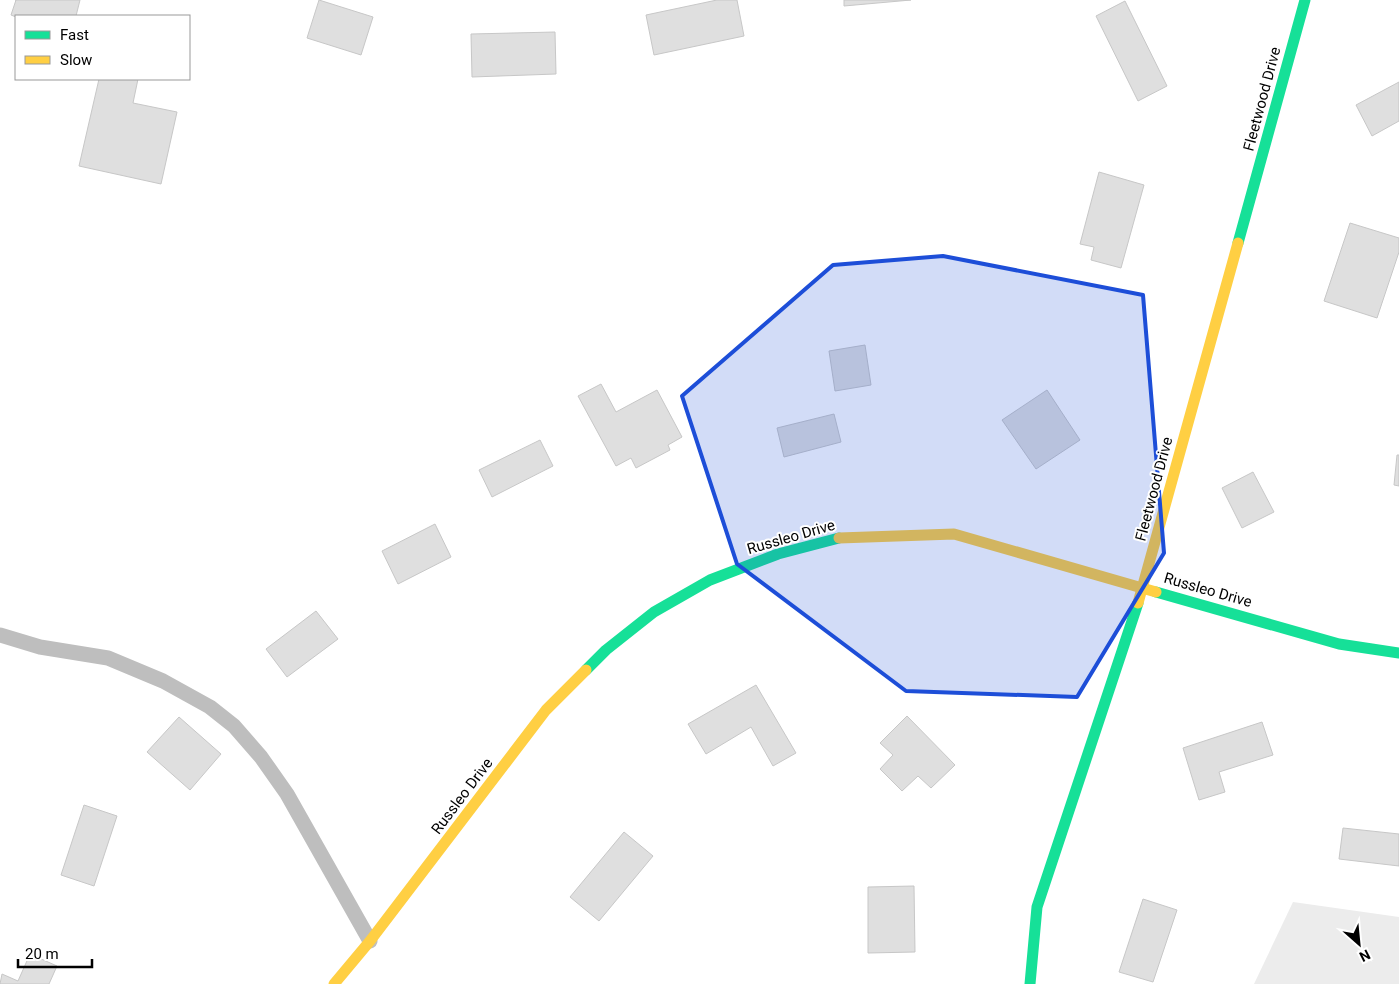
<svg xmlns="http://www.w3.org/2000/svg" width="1399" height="984" font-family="Roboto,sans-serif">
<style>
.green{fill:#ececec}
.building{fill:#dfdfdf;stroke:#c7c7c7}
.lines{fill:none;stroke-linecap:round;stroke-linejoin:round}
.lane{stroke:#bebebe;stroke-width:15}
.fast{stroke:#16e098;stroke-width:11}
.slow{stroke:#ffcf43;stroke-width:11}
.marked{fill:#1d4ed8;fill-opacity:0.2;stroke:#1d4ed8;stroke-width:4;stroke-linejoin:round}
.labels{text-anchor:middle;stroke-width:4;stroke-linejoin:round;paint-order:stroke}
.street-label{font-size:15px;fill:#000;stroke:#fff}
</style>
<rect width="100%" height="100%" fill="#fff"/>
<!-- green -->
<path class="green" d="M1293 902 1399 917V984H1254Z"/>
<!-- building -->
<g class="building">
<path d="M15 0H80L76 16 16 17 11 15 16 0Z"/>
<path d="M319 0 373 17 361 55 307 38Z"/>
<path d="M717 0H737L744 36 654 55 646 15Z"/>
<path d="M844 0H911L844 6Z"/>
<path d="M1125 1 1167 86 1138 101 1096 16Z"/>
<path d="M555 32 556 74 472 77 471 34Z"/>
<path d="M99 79H138L133 103 177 112 161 184 79 166Z"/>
<path d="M1399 82V121L1372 136 1356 105Z"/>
<path d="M1099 172 1144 185 1121 268 1091 260 1094 247 1080 244Z"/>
<path d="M1350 223 1399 238V252L1377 318 1324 301Z"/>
<path d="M865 345 871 385 835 391 829 351Z"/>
<path d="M601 384 616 412 657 390 682 437 668 445 670 450 636 468 631 458 616 466 578 396Z"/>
<path d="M1047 390 1080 440 1036 469 1002 420Z"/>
<path d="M834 414 841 442 784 457 777 428Z"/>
<path d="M540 440 553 466 492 497 479 470Z"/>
<path d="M1397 455H1399V486L1394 485Z"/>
<path d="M1253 472 1274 512 1242 528 1222 488Z"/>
<path d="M435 524 451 557 398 584 382 551Z"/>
<path d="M316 611 338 639 287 677 266 649Z"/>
<path d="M756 685 796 753 773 766 751 727 706 754 688 724Z"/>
<path d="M907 716 955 765 931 788 918 776 902 791 880 769 893 755 880 743Z"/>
<path d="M179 717 221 754 190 790 147 752Z"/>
<path d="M1262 722 1273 755 1219 772 1225 792 1199 800 1183 748Z"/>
<path d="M84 805 117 816 94 886 61 875Z"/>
<path d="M1343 828 1399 834V866L1339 859Z"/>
<path d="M624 832 653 856 599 921 570 897Z"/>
<path d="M914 886 915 952 868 953V887Z"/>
<path d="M1143 899 1177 910 1153 982 1119 972Z"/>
<path d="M30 954 57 966 49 984H0L2 974 18 981Z"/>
</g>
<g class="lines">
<!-- lane -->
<path class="lane" d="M0 635 40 647 108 658 163 681 210 707 234 726 261 757 287 794 370 941"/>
<!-- fast -->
<g class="fast">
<path d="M1238 243 1305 0"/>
<path d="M1156 592 1339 644 1399 653"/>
<path d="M586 670 606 650 654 612 710 580 778 554 839 538"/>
<path d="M1030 984 1037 907 1138 603"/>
</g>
<!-- slow -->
<g class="slow">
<path d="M839 538 954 534 1156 592"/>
<path d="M1138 603 1238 243"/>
<path d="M334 984 370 941 546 710 586 670"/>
</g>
</g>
<!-- marked area -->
<path class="marked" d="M943 256 1143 295 1164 553 1077 697 906 691 737 564 682 396 833 265Z"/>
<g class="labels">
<!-- street labels -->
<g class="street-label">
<text transform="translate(1262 99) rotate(-75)" y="5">Fleetwood Drive</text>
<text transform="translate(1154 489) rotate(-75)" y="5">Fleetwood Drive</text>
<text transform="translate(791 537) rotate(-16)" y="5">Russleo Drive</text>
<text transform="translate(1208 590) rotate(16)" y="5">Russleo Drive</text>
<text transform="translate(462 796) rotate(-53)" y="5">Russleo Drive</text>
</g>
</g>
<!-- legend -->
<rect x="15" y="15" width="175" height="65" fill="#ffffff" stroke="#999999"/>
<rect x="25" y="31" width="25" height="8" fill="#16e098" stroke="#999999"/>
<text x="60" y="40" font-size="15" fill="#000000">Fast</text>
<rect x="25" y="56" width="25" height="8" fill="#ffcf43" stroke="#999999"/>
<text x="60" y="65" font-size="15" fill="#000000">Slow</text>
<!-- north arrow -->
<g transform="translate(1359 944) rotate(153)" stroke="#ffffff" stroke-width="4" paint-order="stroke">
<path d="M0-4L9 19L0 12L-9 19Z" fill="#000000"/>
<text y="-8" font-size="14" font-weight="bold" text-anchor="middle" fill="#000000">N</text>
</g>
<!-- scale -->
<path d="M18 959v8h74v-8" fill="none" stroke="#000000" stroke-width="2.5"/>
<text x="25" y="959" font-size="15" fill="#000000" stroke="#ffffff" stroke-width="4" paint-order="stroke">20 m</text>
</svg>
